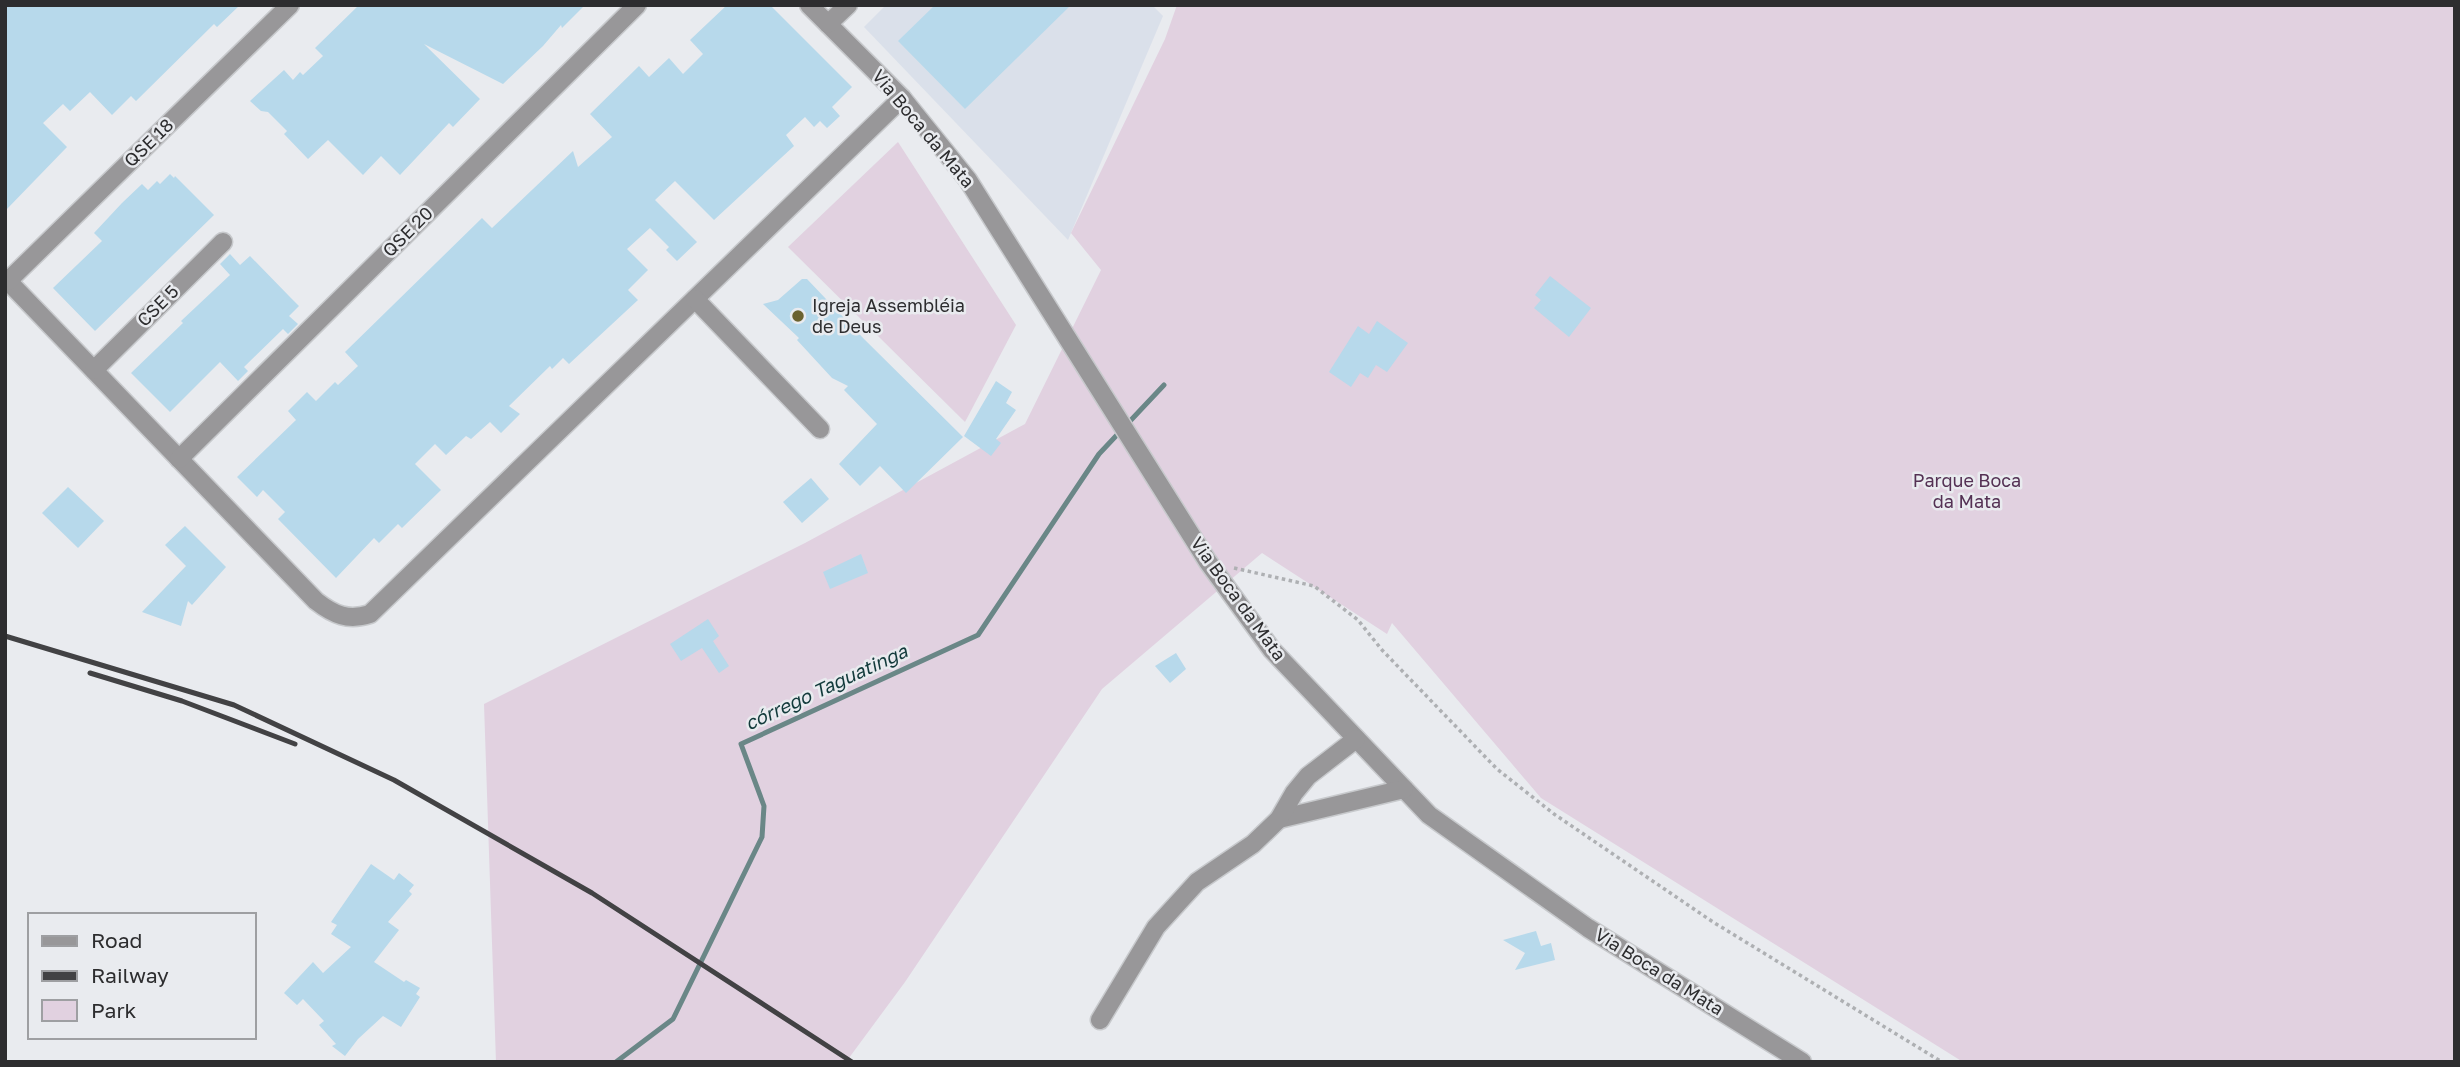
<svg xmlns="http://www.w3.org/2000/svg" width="2460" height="1067" font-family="'Golos Text',sans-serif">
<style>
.built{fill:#dae0ea}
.green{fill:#e1d1e0}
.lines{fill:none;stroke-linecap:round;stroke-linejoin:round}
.stream{stroke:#6a8787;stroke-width:5}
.building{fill:#b7d9eb}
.minor-casing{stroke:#c7c9cc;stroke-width:21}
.path{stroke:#aeb0b3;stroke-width:3.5;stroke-dasharray:3.5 3.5;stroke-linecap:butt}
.minor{stroke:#989799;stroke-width:18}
.rail{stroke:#424244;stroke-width:5}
.poi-dot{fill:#6b622f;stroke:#e9ebef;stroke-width:2.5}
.labels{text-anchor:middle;stroke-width:5;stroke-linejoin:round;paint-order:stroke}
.street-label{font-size:18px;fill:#2d2d2f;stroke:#e9ebef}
.poi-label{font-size:18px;fill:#2d2d2f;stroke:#e9ebef;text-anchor:start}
.park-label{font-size:18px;fill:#543154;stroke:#e9ebef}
.water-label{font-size:19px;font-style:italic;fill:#123a3b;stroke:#e9ebef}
</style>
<rect width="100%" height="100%" fill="#e9ebef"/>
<!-- built -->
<path class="built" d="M886 5H1152L1163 16 1068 240 864 27Z"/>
<!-- green -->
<g class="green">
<path d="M1177 5H2455V1062H1963L1541 798 1392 623 1387 634 1262 553 1102 689 905 982 846 1062H496L484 704 805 543 1025 424 1101 270 1071 233 1165 39Z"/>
<path d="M898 142 1016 325 965 422 788 247Z"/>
</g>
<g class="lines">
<!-- stream -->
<path class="stream" d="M616 1062 673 1019 762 837 764 806 741 744 978 635 1099 454 1164 385"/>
</g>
<!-- building -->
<g class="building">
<path d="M5 5H240L217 27 214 24 136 101 131 96 112 115 90 92 70 111 63 104 43 123 67 147 5 211Z"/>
<path d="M359 5H585L562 28 561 25 543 46 503 84 424 44 480 99 453 127 449 123 400 175 381 156 363 175 328 140 308 159 284 134 287 131 268 112 261 111 250 101 284 70 293 80 300 72 303 75 323 56 315 48Z"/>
<path d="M727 5H770L852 87 832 107 840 116 827 128 820 121 814 127 805 117 786 135 794 146 714 220 675 181 655 200 697 242 677 261 666 250 669 247 650 228 627 249 648 270 628 290 638 300 569 364 563 358 552 369 550 366 509 406 520 414 501 433 490 422 471 439 466 436 446 455 435 444 415 464 441 490 402 528 398 524 379 543 374 538 336 578 278 519 285 512 263 490 257 497 237 477 296 420 288 411 307 392 316 401 335 382 338 385 358 366 345 352 482 218 492 228 573 151 578 167 612 137 590 114 639 66 649 77 669 58 683 74 703 54 690 40Z"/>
<path d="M935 5H1071L965 109 898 41Z"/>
<path d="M170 174 174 178 175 176 214 215 95 331 53 288 102 241 94 233 122 203 142 184 148 190 157 181 160 184Z"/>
<path d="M230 254 240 265 250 256 289 296 299 306 289 316 298 324 288 334 283 329 244 367 248 371 238 381 220 362 170 412 131 373 183 323 181 321 230 275 220 264Z"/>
<path d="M1550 276 1591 308 1569 337 1534 308 1541 300 1535 295Z"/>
<path d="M802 279H807L864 339 963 437 906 493 880 466 860 486 839 464 877 424 844 390 848 386 832 378 797 340 799 338 763 304 778 300Z"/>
<path d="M1377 321 1408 343 1387 372 1376 365 1368 378 1360 373 1351 387 1329 372 1358 326 1369 334Z"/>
<path d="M996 381 1012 392 1006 403 1016 410 996 439 1001 443 991 456 964 436Z"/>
<path d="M811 478 829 499 802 523 783 502Z"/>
<path d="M68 487 104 521 78 548 42 513Z"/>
<path d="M185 526 226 567 192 605 188 601 181 626 142 612 186 566 165 545Z"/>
<path d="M861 554 868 573 830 589 823 572Z"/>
<path d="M708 619 719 636 713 641 729 666 719 673 702 648 681 661 670 644Z"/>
<path d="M1176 653 1186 669 1170 683 1155 666Z"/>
<path d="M371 864 394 880 399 873 414 885 409 891 412 894 388 922 399 930 374 962 404 982 406 980 420 988 416 994 420 997 401 1027 383 1016 358 1039 345 1056 332 1046 336 1044 319 1025 324 1021 303 999 297 1005 284 993 313 962 323 973 351 947 331 934 337 925 331 922Z"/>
<path d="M1536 931 1541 946 1551 943 1555 960 1515 970 1525 953 1503 940Z"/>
</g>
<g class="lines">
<defs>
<g id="minor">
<path d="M809 5 902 98 968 180 1208 562 1272 650 1429 815 1588 928 1802 1062"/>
<path d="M828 24 848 5"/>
<path d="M5 278 316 601C334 615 348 621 370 614L902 98"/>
<path d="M8 281 290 5"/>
<path d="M695 299 820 429"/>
<path d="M94 370 223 242"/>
<path d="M179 459 637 5"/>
<path d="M1279 819 1404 789"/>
<path d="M1100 1020 1156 927 1197 882 1253 844 1279 819 1294 793 1308 776 1356 739"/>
</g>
</defs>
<!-- minor casing -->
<use href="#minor" class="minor-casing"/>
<!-- path -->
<path class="path" d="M1234 568 1314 586 1358 620 1382 650 1497 769 1554 814 1713 922 1942 1062"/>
<!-- minor -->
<use href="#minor" class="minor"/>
<!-- rail -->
<g class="rail">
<path d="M5 636 234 705 394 780 592 893 852 1062"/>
<path d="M90 673 182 701 295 744"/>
</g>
</g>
<!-- markers -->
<circle class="poi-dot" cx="798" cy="316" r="7"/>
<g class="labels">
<!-- street labels -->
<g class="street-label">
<text transform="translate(923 129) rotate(50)" y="6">Via Boca da Mata</text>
<text transform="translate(149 143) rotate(-44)" y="6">QSE 18</text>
<text transform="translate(408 232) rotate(-45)" y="6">QSE 20</text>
<text transform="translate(158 306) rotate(-45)" y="6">CSE 5</text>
<text transform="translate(1238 599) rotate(54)" y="6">Via Boca da Mata</text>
<text transform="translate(1659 972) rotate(32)" y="6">Via Boca da Mata</text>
</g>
<!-- poi labels -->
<g class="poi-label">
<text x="812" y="312">Igreja Assembléia<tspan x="812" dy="21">de Deus</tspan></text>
</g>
<!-- park labels -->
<g class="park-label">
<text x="1967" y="487">Parque Boca<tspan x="1967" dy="21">da Mata</tspan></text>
</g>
<!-- water labels -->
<g class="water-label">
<text transform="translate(826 687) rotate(-25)" y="7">córrego Taguatinga</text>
</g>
</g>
<!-- border -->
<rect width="2460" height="1067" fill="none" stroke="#2d2d2f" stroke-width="14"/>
<!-- legend -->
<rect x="28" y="913" width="228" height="126" fill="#e9ebef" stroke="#9e9fa2" stroke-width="2"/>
<rect x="42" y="936" width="35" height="10" fill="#989799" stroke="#9e9fa2" stroke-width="2"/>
<text x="91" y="948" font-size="21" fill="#2d2d2f">Road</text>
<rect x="42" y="971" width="35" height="10" fill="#424244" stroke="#9e9fa2" stroke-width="2"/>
<text x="91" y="983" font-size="21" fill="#2d2d2f">Railway</text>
<rect x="42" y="1000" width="35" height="21" fill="#e1d1e0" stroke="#9e9fa2" stroke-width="2"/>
<text x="91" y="1018" font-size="21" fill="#2d2d2f">Park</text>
</svg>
